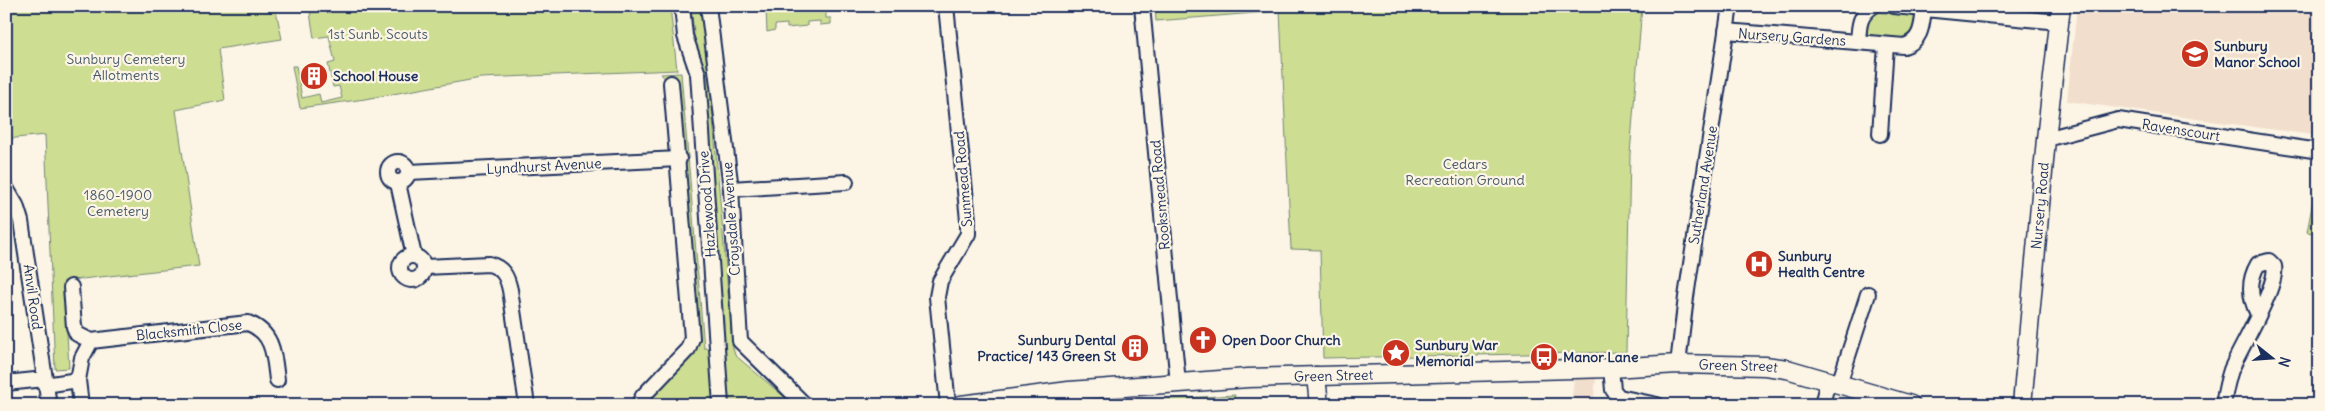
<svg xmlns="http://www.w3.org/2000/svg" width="2325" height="411" font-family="Delius,sans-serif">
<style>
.built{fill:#f2decc}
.green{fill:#cddd91;stroke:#748678}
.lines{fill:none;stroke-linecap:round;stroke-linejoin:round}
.minor-casing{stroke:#1b2f5e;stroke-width:18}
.tertiary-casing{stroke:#1b2f5e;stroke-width:21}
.minor{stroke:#fcf5e5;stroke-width:14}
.tertiary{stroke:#fcf5e5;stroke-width:18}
.labels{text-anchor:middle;stroke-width:4.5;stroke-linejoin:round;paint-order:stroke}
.park-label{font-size:14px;fill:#485a6b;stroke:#fcf5e5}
.street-label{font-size:14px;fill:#1b2f5e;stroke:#fcf5e5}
.poi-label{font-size:14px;font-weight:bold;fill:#1b2f5e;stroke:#fcf5e5;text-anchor:start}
</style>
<rect width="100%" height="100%" fill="#fcf5e5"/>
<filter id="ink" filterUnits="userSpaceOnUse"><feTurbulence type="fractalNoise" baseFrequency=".02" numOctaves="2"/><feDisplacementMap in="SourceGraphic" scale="10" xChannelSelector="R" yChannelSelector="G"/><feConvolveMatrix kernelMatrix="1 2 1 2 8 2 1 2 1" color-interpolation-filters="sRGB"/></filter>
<g filter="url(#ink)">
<!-- built -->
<g class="built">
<path d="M2077 6H2319V136L2067 101Z"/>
<path d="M1574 379H1596L1593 405H1571Z"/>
</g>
<!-- green -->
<g class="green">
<path d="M6 6H275L282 39 218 49 225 100 176 110 199 266 64 281 69 368 55 369 45 135 6 139Z"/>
<path d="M323 6H670L677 70 481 78 365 99 300 108 292 66H296L302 98 319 94 321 103 342 98 339 86 333 87 328 64 335 62 329 36 314 38 310 13 323 11Z"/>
<path d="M691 6H703L733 348 735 355 788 400 643 405 691 351 674 89 661 74 681 73 704 348 723 349 704 72 694 35Z"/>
<path d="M764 6H826V18H831V24L820 25V21L807 22V26L787 28V24L775 25V30L767 32 766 10Z"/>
<path d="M1155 6H1642L1630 154 1626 352 1323 358 1320 250 1291 249 1280 11 1156 21Z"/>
<path d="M1875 12 1914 16 1917 20 1911 40 1867 37 1868 20Z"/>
<path d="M2317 180H2319V234L2307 232Z"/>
<path d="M1235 395 1234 400 1229 405H1071Z"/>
</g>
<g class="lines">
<defs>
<g id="minor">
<path d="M682 6 685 36 698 74 721 405"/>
<path d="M708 6 731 189 740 341 805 405"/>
<path d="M946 6 968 220V234L940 281 937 297 948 405"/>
<path d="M1142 6 1178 383"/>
<path d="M1894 6 2059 22"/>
<path d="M1726 31 1904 46C1922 41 1922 24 1924 9"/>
<path d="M1858 42C1859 26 1859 15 1873 6"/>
<path d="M1880 134 1886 45"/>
<path d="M2046 139 2118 120 2319 151"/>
<circle cx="398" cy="172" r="10"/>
<path d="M409 172 679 159"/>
<path d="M398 183 414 256"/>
<path d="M6 188 16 205 21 221 49 405"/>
<path d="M731 189 846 182"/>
<circle cx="412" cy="268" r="12"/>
<path d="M425 267 489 264C503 268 507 276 510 290L527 405"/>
<path d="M71 287 74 327 77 334 91 341"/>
<path d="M1678 364 1686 297 1730 6"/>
<path d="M1611 368 1613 390 1619 397 1657 405"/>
<path d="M78 380 82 358 91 341 248 323C274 333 274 356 277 380"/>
<path d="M6 383 45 379"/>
<path d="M1839 384 1868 294"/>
<path d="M45 385 78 380 81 405"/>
<path d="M638 405 643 396 688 349 692 338 671 83"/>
<path d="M1822 405 1828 380"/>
<path d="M2223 405C2225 393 2227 382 2231 370 2240 348 2279 285 2274 266L2269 261 2258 264C2248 281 2249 297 2258 314"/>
</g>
<g id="tertiary">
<path d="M1316 376 1319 405"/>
<path id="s1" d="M961 405 1069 391 1248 378 1611 368 1678 364 1765 366 1787 369 1911 405"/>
<path id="s2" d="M2022 405 2046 139 2061 6"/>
</g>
</defs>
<!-- minor casing -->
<use href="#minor" class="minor-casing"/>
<!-- tertiary casing -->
<use href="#tertiary" class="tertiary-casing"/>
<!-- minor -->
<use href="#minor" class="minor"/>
<!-- tertiary -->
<use href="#tertiary" class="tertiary"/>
</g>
</g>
<!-- icons -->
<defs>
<symbol id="school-disc" viewBox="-11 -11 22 22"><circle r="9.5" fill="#c8321e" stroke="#fcf5e5"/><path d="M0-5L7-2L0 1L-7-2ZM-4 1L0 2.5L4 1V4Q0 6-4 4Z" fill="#fff"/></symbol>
<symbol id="building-disc" viewBox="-11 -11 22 22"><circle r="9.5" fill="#c8321e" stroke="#fcf5e5"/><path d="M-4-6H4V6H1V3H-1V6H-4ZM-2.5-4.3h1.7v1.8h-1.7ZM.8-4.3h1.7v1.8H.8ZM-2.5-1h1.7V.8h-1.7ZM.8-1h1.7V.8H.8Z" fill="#fff"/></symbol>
<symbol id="hospital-disc" viewBox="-11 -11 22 22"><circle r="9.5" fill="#c8321e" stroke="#fcf5e5"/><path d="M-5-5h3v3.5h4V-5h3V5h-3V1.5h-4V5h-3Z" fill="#fff"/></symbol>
<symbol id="church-disc" viewBox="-11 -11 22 22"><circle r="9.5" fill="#c8321e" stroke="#fcf5e5"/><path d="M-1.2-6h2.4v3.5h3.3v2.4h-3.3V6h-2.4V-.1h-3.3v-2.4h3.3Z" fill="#fff"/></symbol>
<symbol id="sight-disc" viewBox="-11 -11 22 22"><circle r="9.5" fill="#c8321e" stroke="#fcf5e5"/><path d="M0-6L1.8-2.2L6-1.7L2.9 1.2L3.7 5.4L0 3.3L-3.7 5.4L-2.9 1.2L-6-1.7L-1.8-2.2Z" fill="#fff"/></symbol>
<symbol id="bus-disc" viewBox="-11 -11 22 22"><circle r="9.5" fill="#c8321e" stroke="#fcf5e5"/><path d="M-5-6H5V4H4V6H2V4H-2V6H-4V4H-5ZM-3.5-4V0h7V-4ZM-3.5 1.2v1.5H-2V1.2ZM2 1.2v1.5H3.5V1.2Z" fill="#fff"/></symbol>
</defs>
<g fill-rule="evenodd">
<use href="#school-disc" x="2179" y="38" width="32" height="32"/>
<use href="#building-disc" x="298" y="60" width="32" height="32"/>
<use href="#hospital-disc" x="1743" y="248" width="32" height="32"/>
<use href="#church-disc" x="1187" y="324" width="32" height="32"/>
<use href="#building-disc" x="1119" y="332" width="32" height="32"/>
<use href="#sight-disc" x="1380" y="337" width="32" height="32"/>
<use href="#bus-disc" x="1528" y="341" width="32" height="32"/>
</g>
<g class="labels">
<!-- park labels -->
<g class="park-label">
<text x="378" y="39">1st Sunb. Scouts</text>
<text x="126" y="64">Sunbury Cemetery<tspan x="126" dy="16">Allotments</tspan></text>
<text x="1465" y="169">Cedars<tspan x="1465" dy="16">Recreation Ground</tspan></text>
<text x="118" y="200">1860-1900<tspan x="118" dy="16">Cemetery</tspan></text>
</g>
<!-- street labels -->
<g class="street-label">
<text transform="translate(1792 37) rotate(4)" y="5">Nursery Gardens</text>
<text transform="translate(2181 130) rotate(9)" y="5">Ravenscourt</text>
<text transform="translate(544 166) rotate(-3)" y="5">Lyndhurst Avenue</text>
<text transform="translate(963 179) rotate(-95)" y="5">Sunmead Road</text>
<text transform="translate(1703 185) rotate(-81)" y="5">Sutherland Avenue</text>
<text transform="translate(1160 195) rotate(-95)" y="5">Rooksmead Road</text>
<text transform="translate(707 204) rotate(-94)" y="5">Hazlewood Drive</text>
<text dy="5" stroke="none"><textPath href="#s2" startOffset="200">Nursery Road</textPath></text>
<text transform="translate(731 219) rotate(-94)" y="5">Croysdale Avenue</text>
<text transform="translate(33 297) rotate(82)" y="5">Anvil Road</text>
<text transform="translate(189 330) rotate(-6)" y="5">Blacksmith Close</text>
<text dy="5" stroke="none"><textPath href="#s1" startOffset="779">Green Street</textPath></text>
<text dy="5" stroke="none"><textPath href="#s1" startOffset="374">Green Street</textPath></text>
</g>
<!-- poi labels -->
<g class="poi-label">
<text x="2214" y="51">Sunbury<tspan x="2214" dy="16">Manor School</tspan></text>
<text x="333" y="81">School House</text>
<text x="1778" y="261">Sunbury<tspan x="1778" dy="16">Health Centre</tspan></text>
<text x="1116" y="345" text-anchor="end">Sunbury Dental<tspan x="1116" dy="16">Practice/ 143 Green St</tspan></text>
<text x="1222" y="345">Open Door Church</text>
<text x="1415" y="350">Sunbury War<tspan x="1415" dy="16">Memorial</tspan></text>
<text x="1563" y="362">Manor Lane</text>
</g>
</g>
<!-- margin -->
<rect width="2325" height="411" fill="none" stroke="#fcf5e5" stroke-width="25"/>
<rect x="12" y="12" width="2300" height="386" fill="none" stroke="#1b2f5e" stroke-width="2" filter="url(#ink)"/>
<!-- north arrow -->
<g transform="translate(2272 358) rotate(107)" stroke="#fcf5e5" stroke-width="4" paint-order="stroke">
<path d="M0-4L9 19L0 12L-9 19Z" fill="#1b2f5e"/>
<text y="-8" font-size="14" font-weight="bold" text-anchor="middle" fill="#1b2f5e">N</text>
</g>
</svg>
